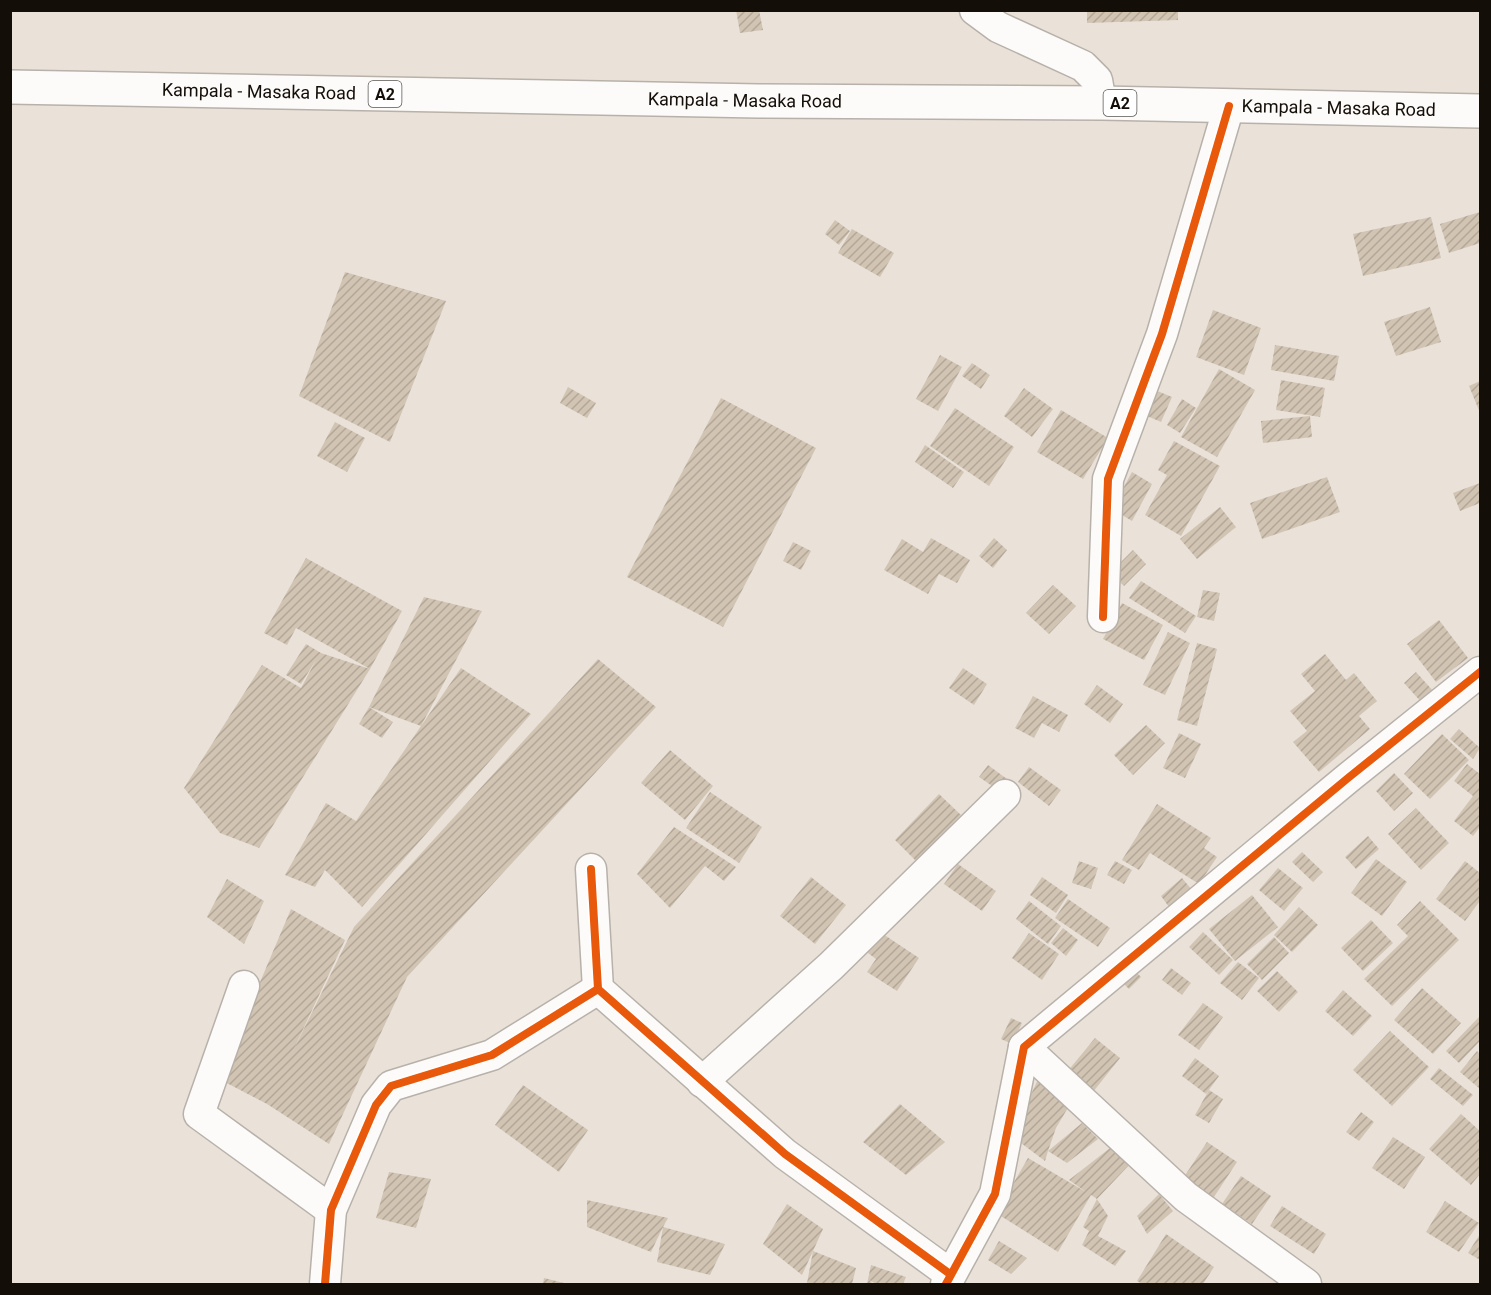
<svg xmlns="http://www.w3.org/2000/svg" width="1491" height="1295" font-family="Roboto,sans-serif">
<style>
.building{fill:url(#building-hatch)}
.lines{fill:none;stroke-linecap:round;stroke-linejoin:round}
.minor-casing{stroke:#b7b1aa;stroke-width:33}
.primary-casing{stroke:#b7b1aa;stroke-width:36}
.minor{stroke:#fcfbf9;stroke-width:30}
.primary{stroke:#fcfbf9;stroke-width:33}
.cycleway-casing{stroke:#fff;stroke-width:11}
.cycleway{stroke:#e8590c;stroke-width:8}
.labels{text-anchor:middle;stroke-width:6;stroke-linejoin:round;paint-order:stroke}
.shield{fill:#fff;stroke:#5a5652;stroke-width:1.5}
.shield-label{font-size:16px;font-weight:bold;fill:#130e08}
.street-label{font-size:18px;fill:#130e08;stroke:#fff}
</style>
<defs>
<pattern id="building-hatch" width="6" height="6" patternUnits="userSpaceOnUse" patternTransform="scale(1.5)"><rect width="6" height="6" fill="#d1c4b3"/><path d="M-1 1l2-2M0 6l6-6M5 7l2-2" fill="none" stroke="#b3a798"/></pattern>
</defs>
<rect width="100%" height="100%" fill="#eae2d9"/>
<!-- building -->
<g class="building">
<path d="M736 10H759L763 30 740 33Z"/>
<path d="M1087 10H1178V20L1087 23Z"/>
<path d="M1480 212V243L1449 253 1440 224Z"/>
<path d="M1431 217 1441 258 1363 276 1353 234Z"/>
<path d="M835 220 850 231 839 245 825 234Z"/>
<path d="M852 229 894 253 880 277 838 253Z"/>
<path d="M345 272 446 301 390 442 299 396Z"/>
<path d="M1430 307 1441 342 1396 356 1384 322Z"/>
<path d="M1213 310 1261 328 1244 375 1196 357Z"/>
<path d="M1275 345 1339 356 1334 381 1271 370Z"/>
<path d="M940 355 962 367 938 411 916 399Z"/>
<path d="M972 363 990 375 981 389 962 376Z"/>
<path d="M1219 369 1255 390 1217 457 1181 437Z"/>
<path d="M1281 380 1325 388 1320 417 1276 410Z"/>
<path d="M1480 381V413L1469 386Z"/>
<path d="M568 387 596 403 587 418 560 403Z"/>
<path d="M1024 388 1053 409 1032 437 1004 416Z"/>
<path d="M1150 388 1172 397 1161 422 1140 413Z"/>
<path d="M721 398 816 448 723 627 627 577Z"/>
<path d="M1182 399 1196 408 1180 433 1167 425Z"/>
<path d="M955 408 1014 447 989 486 930 446Z"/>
<path d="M1061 410 1108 438 1083 479 1037 452Z"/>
<path d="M1310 416 1312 437 1263 443 1261 421Z"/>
<path d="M335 422 365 438 347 472 317 456Z"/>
<path d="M1174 441 1220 466 1181 536 1145 515 1167 475 1158 470Z"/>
<path d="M925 445 964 472 953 488 915 462Z"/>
<path d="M1132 472 1152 484 1132 521 1112 509Z"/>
<path d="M1327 477 1340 512 1262 539 1250 503Z"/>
<path d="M1480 483V503L1460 511 1453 493Z"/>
<path d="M1220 507 1236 527 1197 559 1180 539Z"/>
<path d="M931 538 970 560 957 583 939 574 928 594 884 570 902 539 923 552Z"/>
<path d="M994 538 1007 550 993 568 979 556Z"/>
<path d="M793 542 811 551 801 570 783 561Z"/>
<path d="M1133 550 1146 564 1124 586 1110 573Z"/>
<path d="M306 558 402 611 370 669 259 848 220 833 184 788 262 665 301 688 316 660 301 684 286 675 306 644 321 653 370 669 296 628 287 645 264 633Z"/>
<path d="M1141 581 1196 616 1185 633 1129 598Z"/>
<path d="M1053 585 1076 606 1049 634 1026 613Z"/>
<path d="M1203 590 1220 593 1214 621 1197 617Z"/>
<path d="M424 597 482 611 421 726 461 668 531 714 362 907 325 870 315 887 285 875 326 803 356 821 421 726 369 707Z"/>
<path d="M1122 603 1163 625 1144 660 1103 639Z"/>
<path d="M1439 620 1468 658 1436 682 1407 644Z"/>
<path d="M1168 632 1190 643 1165 695 1143 685Z"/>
<path d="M1197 643 1217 649 1197 726 1177 720Z"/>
<path d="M1325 654 1346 680 1354 673 1377 701 1359 716 1370 729 1319 772 1293 742 1307 731 1290 711 1315 691 1301 674Z"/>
<path d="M598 659 656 707 407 977 329 1144 267 1104 219 1079 291 909 345 940 291 1055 354 927Z"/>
<path d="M963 668 987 684 974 705 949 688Z"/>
<path d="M1416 672 1435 693 1423 704 1404 683Z"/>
<path d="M1097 685 1123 704 1110 723 1084 704Z"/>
<path d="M1033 696 1068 715 1059 732 1042 723 1034 738 1015 728Z"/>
<path d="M369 707 393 722 382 738 359 724Z"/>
<path d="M1146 725 1165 743 1133 775 1114 755Z"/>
<path d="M1459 729 1480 748 1473 759 1450 739Z"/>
<path d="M1179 733 1201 744 1185 778 1163 768Z"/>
<path d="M1442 734 1469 760 1430 799 1404 774Z"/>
<path d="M670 750 713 786 685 820 641 783Z"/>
<path d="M1467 764 1480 774V827L1473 836 1454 821 1473 796 1454 781Z"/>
<path d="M988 765 1007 779 998 790 979 777Z"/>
<path d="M1029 767 1061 790 1049 806 1018 782Z"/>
<path d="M1394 773 1413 793 1394 811 1376 791Z"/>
<path d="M710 792 762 827 739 863 686 828Z"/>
<path d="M939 794 961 815 916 861 895 840Z"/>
<path d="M1157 804 1211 838 1204 848 1217 857 1199 884 1150 853 1139 870 1122 860Z"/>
<path d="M1416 808 1449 843 1421 870 1388 834Z"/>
<path d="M674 827 736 867 724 881 705 866 670 908 637 874Z"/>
<path d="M1368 836 1379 849 1356 869 1345 857Z"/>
<path d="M1302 852 1323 872 1313 882 1292 862Z"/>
<path d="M1376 859 1407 882 1382 916 1351 893Z"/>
<path d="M1079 861 1098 868 1091 889 1072 883Z"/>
<path d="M1115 861 1132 870 1124 884 1107 875Z"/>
<path d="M1465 861 1480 873V901L1465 921 1436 899Z"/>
<path d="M958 864 996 891 982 911 944 884Z"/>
<path d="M1278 868 1303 888 1284 911 1259 890Z"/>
<path d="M811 877 846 905 815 944 780 916Z"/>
<path d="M1042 877 1068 895 1056 913 1030 895Z"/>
<path d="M1182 878 1192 890 1169 907 1161 896Z"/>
<path d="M227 879 264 901 244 944 207 917Z"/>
<path d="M1252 895 1278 927 1235 961 1209 929Z"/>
<path d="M1068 899 1110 928 1098 947 1055 918Z"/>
<path d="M1029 901 1061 926 1048 944 1016 919Z"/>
<path d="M1420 901 1459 940 1392 1006 1364 979 1408 936 1397 925Z"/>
<path d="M1299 907 1318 925 1292 952 1274 935Z"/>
<path d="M1371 920 1393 943 1363 971 1341 948Z"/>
<path d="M1063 928 1078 940 1066 956 1051 943Z"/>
<path d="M877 930 919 958 897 991 867 972 876 959 864 950Z"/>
<path d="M1203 932 1233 960 1219 975 1189 947Z"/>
<path d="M1029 933 1059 954 1042 980 1012 958Z"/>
<path d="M1274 937 1289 953 1262 980 1247 964Z"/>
<path d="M1238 962 1259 978 1242 1000 1220 983Z"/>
<path d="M1127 963 1141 977 1129 989 1115 975Z"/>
<path d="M1171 968 1191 983 1182 995 1162 980Z"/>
<path d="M1277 971 1298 992 1279 1012 1257 991Z"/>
<path d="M1422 988 1461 1023 1433 1054 1394 1020Z"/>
<path d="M1343 990 1372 1016 1353 1036 1325 1011Z"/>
<path d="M1203 1003 1223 1017 1199 1050 1178 1035Z"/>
<path d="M1480 1016V1041L1459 1063 1446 1051Z"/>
<path d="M1011 1018 1022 1023 1012 1044 1001 1039Z"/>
<path d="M1390 1031 1429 1067 1392 1106 1353 1070Z"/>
<path d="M1095 1038 1120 1058 1093 1092 1067 1072Z"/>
<path d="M1477 1051 1480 1054V1089L1460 1072Z"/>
<path d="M1195 1058 1219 1076 1206 1094 1182 1076Z"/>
<path d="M1439 1068 1473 1095 1463 1106 1430 1079Z"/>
<path d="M1040 1075 1069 1106 1056 1128 1048 1151 1082 1123 1098 1139 1067 1163 1048 1151 1045 1161 1017 1140 1027 1103Z"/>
<path d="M523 1085 588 1130 559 1172 495 1125Z"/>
<path d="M1209 1090 1223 1099 1209 1123 1195 1115Z"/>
<path d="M900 1104 945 1142 906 1175 863 1142Z"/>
<path d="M1361 1112 1374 1122 1359 1141 1346 1132Z"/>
<path d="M1461 1114 1480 1131V1174L1471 1185 1429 1149Z"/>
<path d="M1393 1137 1425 1157 1404 1189 1372 1168Z"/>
<path d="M1207 1142 1237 1162 1210 1203 1180 1183Z"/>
<path d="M1110 1148 1132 1162 1097 1199 1091 1195 1058 1252 996 1213 1028 1158 1086 1192 1069 1180Z"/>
<path d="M389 1172 431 1179 416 1228 376 1218Z"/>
<path d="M1241 1176 1271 1196 1252 1224 1222 1204Z"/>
<path d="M1159 1194 1173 1211 1147 1234 1137 1216Z"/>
<path d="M1097 1199 1108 1216 1098 1236 1126 1251 1115 1266 1082 1245 1089 1231 1083 1227Z"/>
<path d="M587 1200 668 1218 663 1227 725 1244 710 1275 657 1262 663 1227 651 1252 587 1227Z"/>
<path d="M1445 1201 1479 1223 1459 1252 1426 1232Z"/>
<path d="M787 1204 823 1229 813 1251 856 1268 852 1284H809L807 1283 813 1251 802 1275 763 1244Z"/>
<path d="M1282 1206 1326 1234 1314 1254 1270 1226Z"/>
<path d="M1166 1234 1214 1267 1203 1284H1142L1137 1281Z"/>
<path d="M1480 1234V1260L1468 1253Z"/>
<path d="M999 1241 1027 1258 1011 1274 988 1260Z"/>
<path d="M871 1265 906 1277 903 1284H876L869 1280 873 1284H867Z"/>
<path d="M544 1278 568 1284H543Z"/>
</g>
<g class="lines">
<defs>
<g id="minor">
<path d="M975 10 998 27 1083 66 1097 80 1101 103"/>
<path d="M1103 617 1108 479 1162 334 1229 106"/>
<path d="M591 869 598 989 785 1154 950 1274"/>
<path d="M244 986 199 1114 331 1210"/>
<path d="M1024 1047 1186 1197 1306 1284"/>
<path d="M702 1082 831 966 1005 795"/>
<path d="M325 1284 331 1210 376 1105 391 1086 492 1055 598 989"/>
<path d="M946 1284 995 1194 1024 1047 1348 778 1480 672"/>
</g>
<g id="primary">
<path id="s1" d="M10 87 759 101 1101 103 1480 111"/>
</g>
</defs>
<!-- minor casing -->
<use href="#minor" class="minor-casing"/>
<!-- primary casing -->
<use href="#primary" class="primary-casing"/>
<!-- minor -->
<use href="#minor" class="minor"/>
<!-- primary -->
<use href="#primary" class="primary"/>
<defs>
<g id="cycleway">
<path d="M1103 617 1108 479 1162 334 1229 106"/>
<path d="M591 869 598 989 785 1154 950 1274"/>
<path d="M325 1284 331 1210 376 1105 391 1086 492 1055 598 989"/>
<path d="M946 1284 995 1194 1024 1047 1348 778 1480 672"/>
</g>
</defs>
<!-- cycleway casing -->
<use href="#cycleway" class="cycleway-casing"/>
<!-- cycleway -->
<use href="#cycleway" class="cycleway"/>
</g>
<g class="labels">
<!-- shield labels -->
<g class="shield">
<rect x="368.5" y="81" width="33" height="26" rx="4.5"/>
<rect x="1103.5" y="90" width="33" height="26" rx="4.5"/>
</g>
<g class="shield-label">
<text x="385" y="100">A2</text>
<text x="1120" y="109">A2</text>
</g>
<!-- street labels -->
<g class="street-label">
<text dy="6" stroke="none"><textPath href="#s1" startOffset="249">Kampala - Masaka Road</textPath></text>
<text dy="6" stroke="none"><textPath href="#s1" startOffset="735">Kampala - Masaka Road</textPath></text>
<text dy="6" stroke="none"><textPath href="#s1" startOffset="1329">Kampala - Masaka Road</textPath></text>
</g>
</g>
<!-- border -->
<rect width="1491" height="1295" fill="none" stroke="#130e08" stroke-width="24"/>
</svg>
